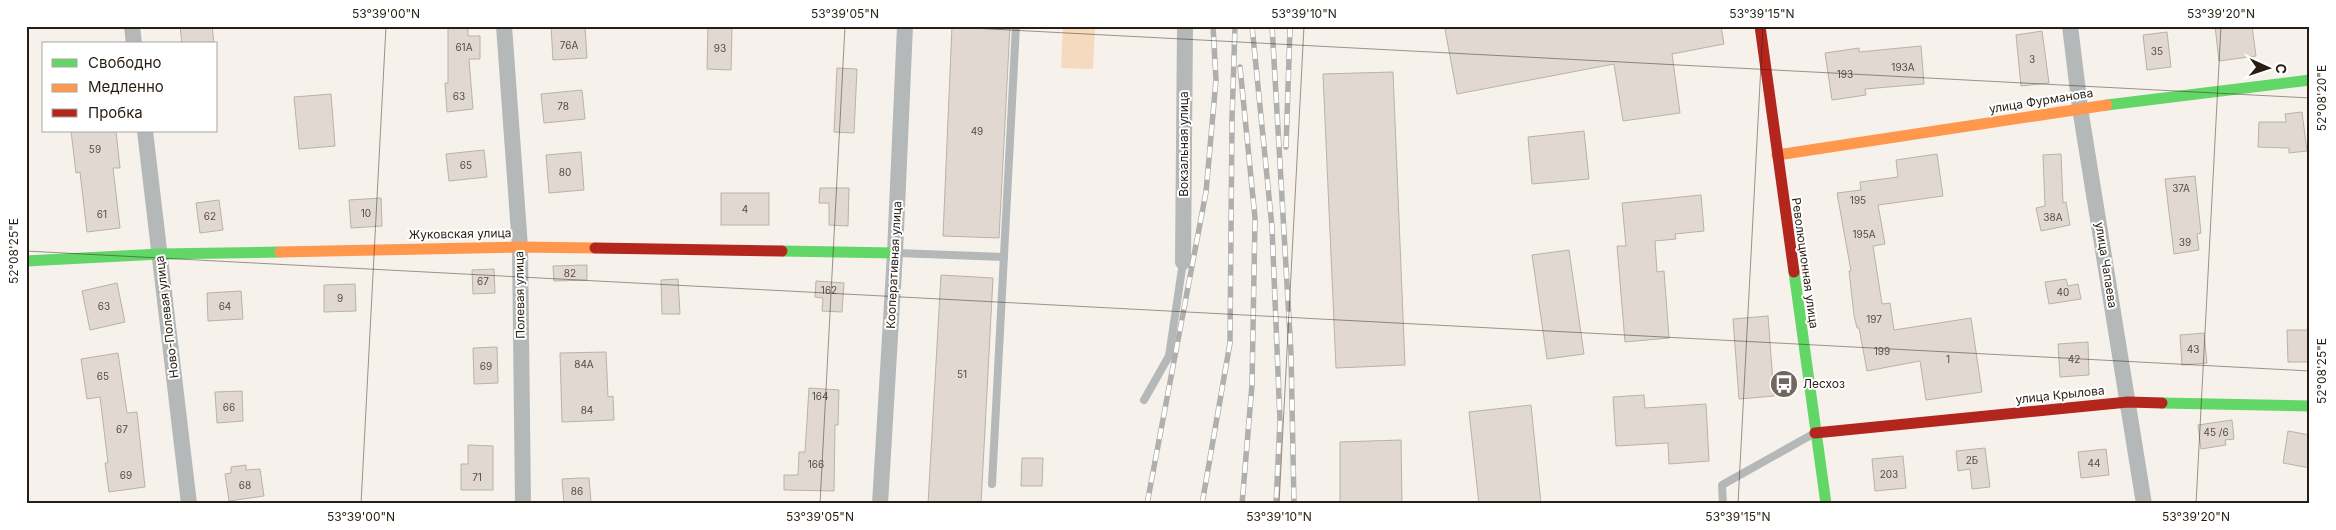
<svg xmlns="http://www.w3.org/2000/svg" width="2336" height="530" font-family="Inter,sans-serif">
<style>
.pitch{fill:#f5dac0}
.building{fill:#e0d8d1;stroke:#b9b2aa}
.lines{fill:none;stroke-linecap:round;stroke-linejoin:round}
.lane{stroke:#b4b8b9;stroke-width:8}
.street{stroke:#b4b8b9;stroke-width:16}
.fast{stroke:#63d668;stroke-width:11}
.slow{stroke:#ff974d;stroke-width:11}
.jam{stroke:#b3261e;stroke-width:11}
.rail-casing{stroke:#b0afac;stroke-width:5.5}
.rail{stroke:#fff;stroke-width:4;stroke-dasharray:11;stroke-linecap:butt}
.ticks{fill:none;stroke:#271d13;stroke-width:1;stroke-opacity:0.45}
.labels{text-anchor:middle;stroke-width:4;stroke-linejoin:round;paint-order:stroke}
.number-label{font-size:10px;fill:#554c42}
.street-label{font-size:12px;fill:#271d13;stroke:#fff}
.poi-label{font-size:12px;fill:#271d13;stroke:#fff;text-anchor:start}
.neatline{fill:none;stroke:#271d13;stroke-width:2}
.ticks-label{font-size:12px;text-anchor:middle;fill:#271d13}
</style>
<rect width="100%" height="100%" fill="#f7f1eb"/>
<!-- pitch -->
<path class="pitch" d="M1063 26H1095L1093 69 1061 68Z"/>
<!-- building -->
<g class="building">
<path d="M180 26H212L214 44H182Z"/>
<path d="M448 26H468V36H480V59H469L473 109 447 112 445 83H448Z"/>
<path d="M551 26H585L587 58 553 60Z"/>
<path d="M708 26H732L731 70 707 69Z"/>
<path d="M952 26H1010L999 238 943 236Z"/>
<path d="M1461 26H1721L1724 44 1672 54 1680 113 1623 121 1614 64 1457 94 1445 29Z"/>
<path d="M2215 26H2252L2256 56 2219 61Z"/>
<path d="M2042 31 2049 83 2021 86 2016 35Z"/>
<path d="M2167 32 2171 67 2147 70 2143 35Z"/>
<path d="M1921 46 1924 84 1865 89 1866 95 1832 100 1825 53 1859 48V52Z"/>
<path d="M837 68 857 69 854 133 834 132Z"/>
<path d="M1393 72 1405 365 1336 368 1323 74Z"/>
<path d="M582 90 585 119 544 123 541 94Z"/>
<path d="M331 94 335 146 299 149 294 97Z"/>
<path d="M2302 112 2307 151 2289 153V148L2258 147 2259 122H2286L2285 114Z"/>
<path d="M71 131H116L120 168H113L120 228 87 232 80 172 76 173Z"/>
<path d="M1584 131 1589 179 1532 184 1528 137Z"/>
<path d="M484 150 487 177 449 181 446 154Z"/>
<path d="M581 152 584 190 549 193 546 155Z"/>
<path d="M1937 154 1943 196 1878 205 1885 244 1873 246 1882 304 1890 303 1894 330 1971 318 1982 392 1926 400 1920 361 1867 371 1859 328H1857L1854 315 1849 271H1851L1837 193 1861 190 1860 182 1898 177 1896 160Z"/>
<path d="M2061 154 2063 203 2066 202 2070 225 2041 231 2036 208 2045 206 2043 155Z"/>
<path d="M2195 176 2201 233 2197 234 2199 250 2174 254 2165 179Z"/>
<path d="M820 188H849L848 226 829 225V203H819Z"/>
<rect x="721" y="193" width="48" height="32"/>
<path d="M1701 195 1704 231 1675 234 1676 239 1655 241 1657 272 1664 271 1669 338 1625 342 1617 246H1626L1622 203Z"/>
<path d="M381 198 382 226 351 228 349 200Z"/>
<path d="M219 200 223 230 200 233 196 203Z"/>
<path d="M1569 250 1584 354 1547 359 1532 255Z"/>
<path d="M587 265V280L554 281 553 266Z"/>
<path d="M494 269 495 293 473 294 472 270Z"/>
<path d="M941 275 993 278 981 504H928Z"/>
<path d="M678 279 680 314H662L661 280Z"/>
<path d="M2066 279 2068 286 2078 284 2081 299 2049 304 2045 282Z"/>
<path d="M816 281 844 283 842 312 822 311 823 298 815 297Z"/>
<path d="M117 283 125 322 90 330 82 291Z"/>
<path d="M355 284 356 311 324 312V285Z"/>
<path d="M241 291 243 319 208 321 207 293Z"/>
<path d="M1768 316 1774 396 1739 399 1733 319Z"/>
<path d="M2287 330H2310V362H2288Z"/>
<path d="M2204 333 2207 363 2182 365 2180 335Z"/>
<path d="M2088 342 2089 375 2060 377 2058 344Z"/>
<path d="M497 347 498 383 474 384 473 348Z"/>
<path d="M606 352 608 397 613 396 614 420 562 422 560 353Z"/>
<path d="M118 353 127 413 137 412 145 487 109 492 105 463H108L100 397 87 399 81 359Z"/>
<path d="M809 388 839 390 838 425H835L834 491 784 490V475H798L799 452H805Z"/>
<path d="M242 391 243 421 217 423 215 392Z"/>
<path d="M1644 395 1645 408 1706 404 1709 461 1669 464 1668 443 1616 446 1613 397Z"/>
<path d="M1531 405 1541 504H1479L1469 412Z"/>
<path d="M2232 420 2234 439 2225 440 2226 445 2201 449 2198 425Z"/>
<path d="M2288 431 2310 435V468L2283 463Z"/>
<path d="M1401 440 1402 504H1340V442Z"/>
<path d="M468 445 493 446V490H461V464H468Z"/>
<path d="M1985 448 1990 487 1972 489 1970 469 1958 471 1956 451Z"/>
<path d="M2106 449 2109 475 2081 478 2078 452Z"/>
<path d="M1903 456 1906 488 1875 491 1872 459Z"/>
<path d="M1022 458H1043L1042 486H1021Z"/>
<path d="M246 465V470L260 469 264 496 229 501 225 474 231 473V467Z"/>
<path d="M580 478H589L591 502 564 504 562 479Z"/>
</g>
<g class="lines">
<!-- lane -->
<g class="lane">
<path d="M897 253 1004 257"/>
<path d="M1144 400 1169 356 1183 262"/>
<path d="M992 484 1016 26"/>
<path d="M1723 504 1722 485 1813 434"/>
</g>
<!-- street -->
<g class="street">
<path d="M132 26 134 44"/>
<path d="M504 26 520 247 523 504"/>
<path d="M2070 26 2080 108 2144 504"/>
<path d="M145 131 189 504"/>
<path d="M1183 262 1185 26"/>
<path d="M880 504 895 253 905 26"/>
</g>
<!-- fast -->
<g class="fast">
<path d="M2107 105 2310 80"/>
<path d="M782 251 895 253"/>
<path d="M26 261 160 254 280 252"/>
<path d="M1794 272 1826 504"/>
<path d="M2162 403 2310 406"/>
</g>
<!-- slow -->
<g class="slow">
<path d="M1777 155 2107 105"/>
<path d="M280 252 520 247 595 248"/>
</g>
<!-- jam -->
<g class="jam">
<path d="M1760 26 1794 272"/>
<path d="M595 248 782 251"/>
<path d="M1815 433 2128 402 2162 403"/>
</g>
<defs>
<g id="rail">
<path d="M1252 26 1272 227 1280 421 1276 504"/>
<path d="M1272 26 1291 353 1294 504"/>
<path d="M1240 67 1255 218 1252 385 1242 504"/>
<path d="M1286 147 1290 29"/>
<path d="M1147 504 1206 192 1216 80 1213 26"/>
<path d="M1202 504 1230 343 1232 120 1235 26"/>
</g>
</defs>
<!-- rail casing -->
<use href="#rail" class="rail-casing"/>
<!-- rail -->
<use href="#rail" class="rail"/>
</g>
<!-- ticks -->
<path class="ticks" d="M933 26 2310 98M26 251 2310 371M361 504 386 26M820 504 845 26M1279 504 1304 26M1738 504 1763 26M2196 504 2221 26"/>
<!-- icons -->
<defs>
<symbol id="bus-disc" viewBox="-11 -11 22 22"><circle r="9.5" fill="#70675f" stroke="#fff"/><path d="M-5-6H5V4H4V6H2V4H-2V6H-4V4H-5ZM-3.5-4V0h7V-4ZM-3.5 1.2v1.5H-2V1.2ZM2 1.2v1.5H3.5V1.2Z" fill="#fff"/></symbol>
</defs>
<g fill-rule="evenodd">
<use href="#bus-disc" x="1768" y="368" width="32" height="32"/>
</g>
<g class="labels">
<!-- number labels -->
<g class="number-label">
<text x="569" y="49">76А</text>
<text x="464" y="51">61А</text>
<text x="720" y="52">93</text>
<text x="2157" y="55">35</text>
<text x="2032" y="63">3</text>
<text x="1903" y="71">193А</text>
<text x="1845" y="78">193</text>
<text x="459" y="100">63</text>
<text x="563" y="110">78</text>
<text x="977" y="135">49</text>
<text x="95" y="153">59</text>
<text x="466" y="169">65</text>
<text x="565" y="176">80</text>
<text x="2181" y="192">37А</text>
<text x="1858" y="204">195</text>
<text x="745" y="213">4</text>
<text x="366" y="217">10</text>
<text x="102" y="218">61</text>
<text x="210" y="220">62</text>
<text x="2053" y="221">38А</text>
<text x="1864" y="238">195А</text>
<text x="2185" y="246">39</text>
<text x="570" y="277">82</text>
<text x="483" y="285">67</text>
<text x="829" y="294">162</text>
<text x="2063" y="296">40</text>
<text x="340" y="302">9</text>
<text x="104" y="310">63</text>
<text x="225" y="310">64</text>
<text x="1874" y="323">197</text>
<text x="2193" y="353">43</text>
<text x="1882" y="355">199</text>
<text x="1948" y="363">1</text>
<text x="2074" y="363">42</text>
<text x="584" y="368">84А</text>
<text x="486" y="370">69</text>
<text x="962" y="378">51</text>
<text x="103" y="380">65</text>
<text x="820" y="400">164</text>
<text x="229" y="411">66</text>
<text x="587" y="414">84</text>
<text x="122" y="433">67</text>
<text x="2216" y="436">45 /6</text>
<text x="1972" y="464">2Б</text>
<text x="2094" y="467">44</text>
<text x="816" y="468">166</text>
<text x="1889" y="478">203</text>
<text x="126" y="479">69</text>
<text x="477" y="481">71</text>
<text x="245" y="489">68</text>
<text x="577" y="495">86</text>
</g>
<!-- street labels -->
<g class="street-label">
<text transform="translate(2041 101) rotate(-9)" y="4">улица Фурманова</text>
<text transform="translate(1184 144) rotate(-90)" y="4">Вокзальная улица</text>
<text transform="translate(460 234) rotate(-1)" y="4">Жуковская улица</text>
<text transform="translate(1805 263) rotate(82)" y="4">Революционная улица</text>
<text transform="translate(894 265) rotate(-87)" y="4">Кооперативная улица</text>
<text transform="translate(2106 265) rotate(81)" y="4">улица Чапаева</text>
<text transform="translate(520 295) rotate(-91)" y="4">Полевая улица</text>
<text transform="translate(167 317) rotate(-97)" y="4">Ново-Полевая улица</text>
<text transform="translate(2060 395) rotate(-6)" y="4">улица Крылова</text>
</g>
<!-- poi labels -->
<g class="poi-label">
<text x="1803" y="388">Лесхоз</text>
</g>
</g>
<!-- border -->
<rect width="2336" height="530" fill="none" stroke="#ffffff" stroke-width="55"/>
<!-- legend -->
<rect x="42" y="42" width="175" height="90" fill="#ffffff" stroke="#a9a5a1"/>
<rect x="52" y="59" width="25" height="8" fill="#63d668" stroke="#a9a5a1"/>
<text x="88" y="68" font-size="15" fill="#271d13">Свободно</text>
<rect x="52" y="84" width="25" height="8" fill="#ff974d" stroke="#a9a5a1"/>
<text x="88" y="92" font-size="15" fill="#271d13">Медленно</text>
<rect x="52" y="109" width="25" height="8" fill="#b3261e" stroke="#a9a5a1"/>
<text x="88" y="118" font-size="15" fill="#271d13">Пробка</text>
<!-- north arrow -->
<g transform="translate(2268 68) rotate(93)" stroke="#ffffff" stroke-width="4" paint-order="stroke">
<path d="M0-4L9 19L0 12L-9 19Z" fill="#271d13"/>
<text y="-8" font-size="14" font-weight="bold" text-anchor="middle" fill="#271d13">С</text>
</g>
<rect x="28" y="28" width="2280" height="474" class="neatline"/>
<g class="ticks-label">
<text x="386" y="18">53°39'00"N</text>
<text x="845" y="18">53°39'05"N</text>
<text x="1304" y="18">53°39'10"N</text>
<text x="1762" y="18">53°39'15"N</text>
<text x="2221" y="18">53°39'20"N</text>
<text transform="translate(2322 98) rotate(-90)" y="4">52°08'20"E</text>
<text transform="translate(14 251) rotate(-90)" y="4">52°08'25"E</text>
<text transform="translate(2322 371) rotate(-90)" y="4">52°08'25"E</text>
<text x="361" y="521">53°39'00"N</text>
<text x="820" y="521">53°39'05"N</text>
<text x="1279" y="521">53°39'10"N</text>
<text x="1738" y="521">53°39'15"N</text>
<text x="2196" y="521">53°39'20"N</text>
</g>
</svg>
